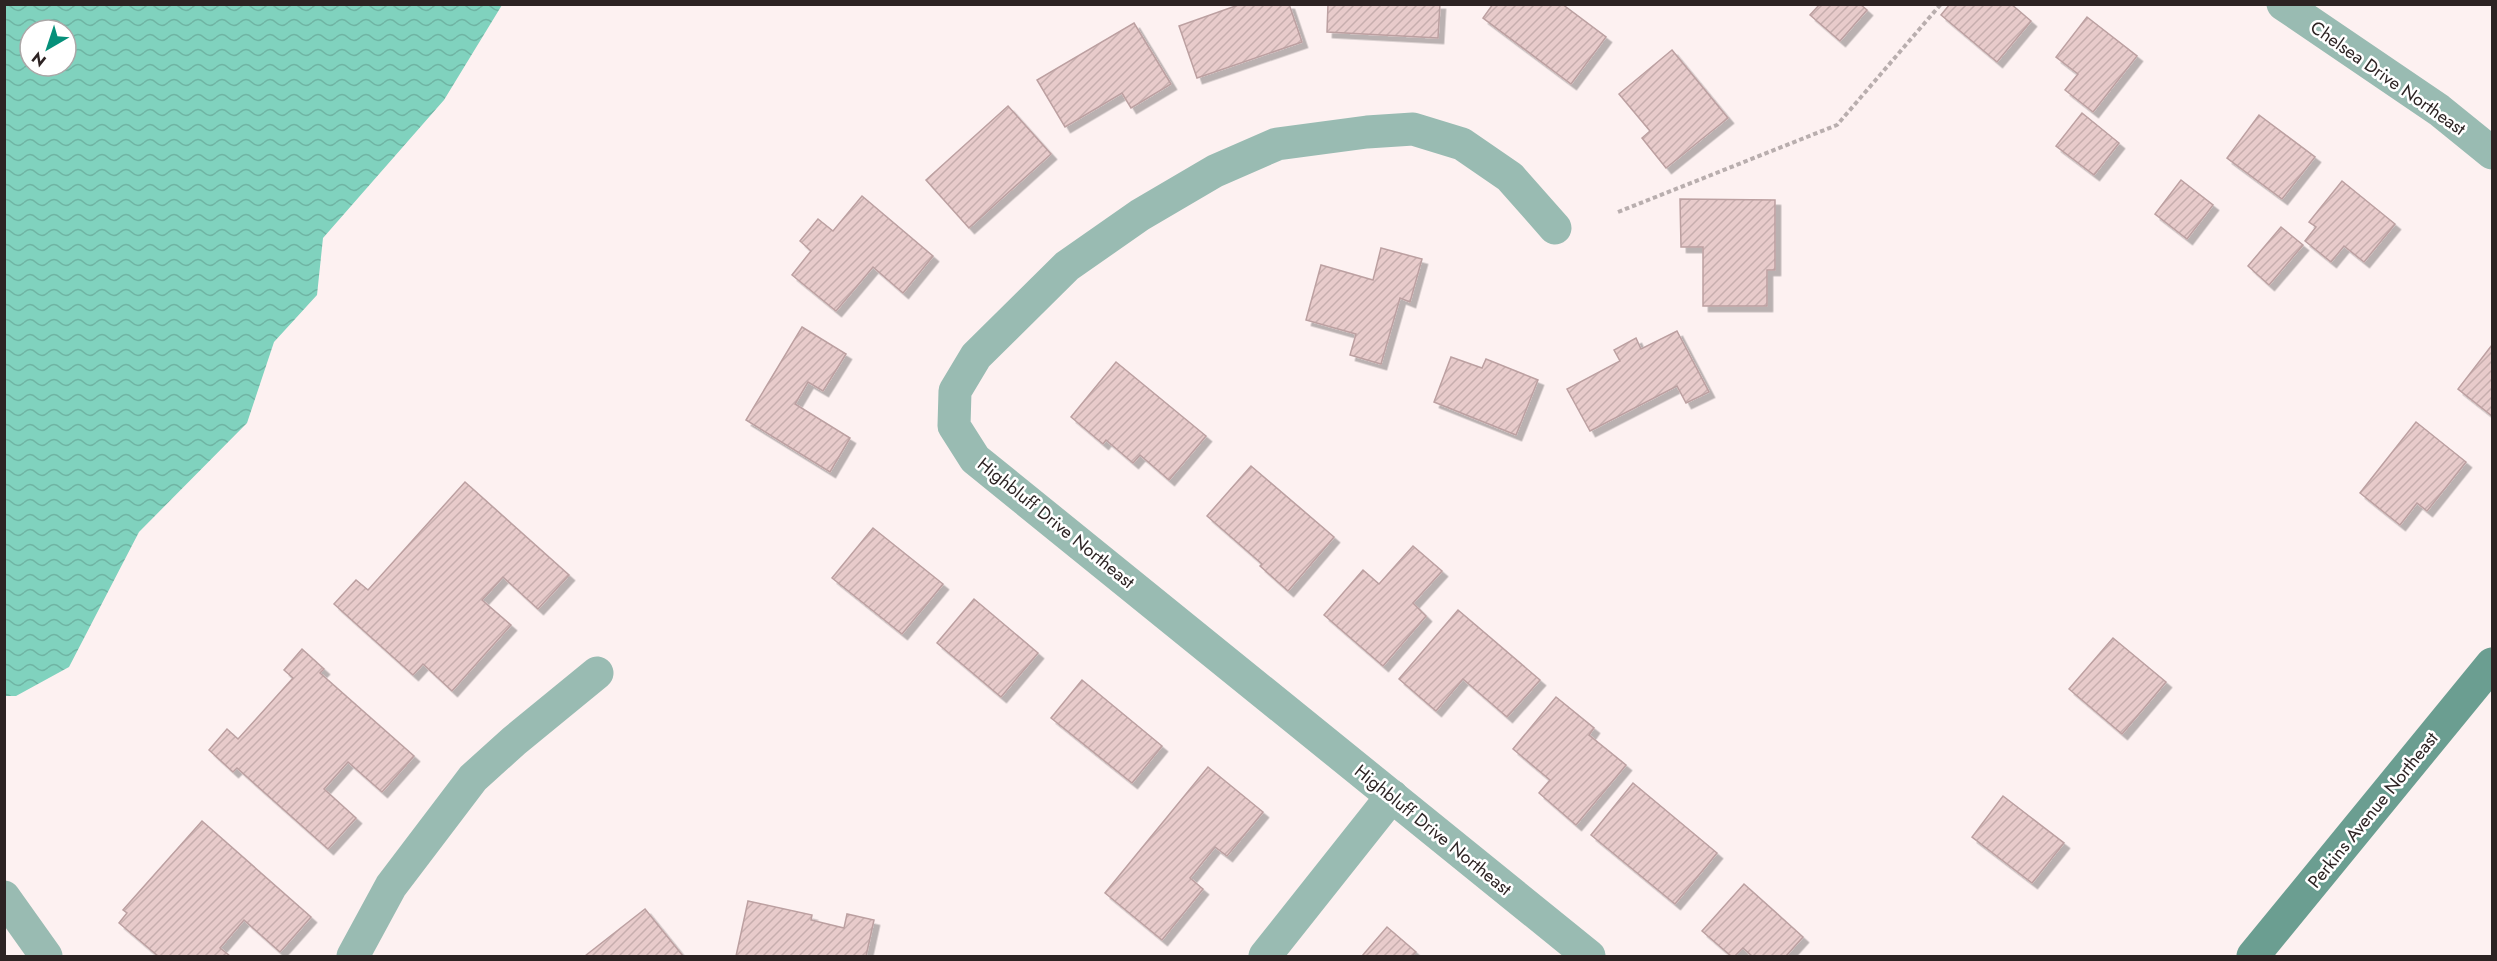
<svg xmlns="http://www.w3.org/2000/svg" width="2497" height="961" font-family="Jost,sans-serif">
<style>
.water{fill:url(#water-waves);fill-rule:evenodd}
.building{fill:url(#building-hatch);stroke:#bca0a1;stroke-width:1.5;filter:url(#shadow)}
.lines{fill:none;stroke-linecap:round;stroke-linejoin:round}
.path{stroke:#b9aeae;stroke-width:4;stroke-dasharray:4.5 3;stroke-linecap:butt}
.street{stroke:#99bbb2;stroke-width:33}
.secondary{stroke:#6b9e91;stroke-width:33}
.labels{text-anchor:middle;stroke-width:5;stroke-linejoin:round;paint-order:stroke}
.street-label{font-size:18px;fill:#2d2323;stroke:#fff}
</style>
<defs>
<pattern id="water-waves" width="16" height="10" patternUnits="userSpaceOnUse" patternTransform="scale(1.5)"><rect width="16" height="10" fill="#80d2be"/><path d="M0 5q4-4 8 0t8 0" fill="none" stroke="#6fb4a3"/></pattern>
<pattern id="building-hatch" width="6" height="6" patternUnits="userSpaceOnUse" patternTransform="scale(1.5)"><rect width="6" height="6" fill="#e8cbcb"/><path d="M-1 1l2-2M0 6l6-6M5 7l2-2" fill="none" stroke="#c7aeae"/></pattern>
<filter id="shadow"><feDropShadow dx="5.5" dy="5.5" stdDeviation="0" flood-color="#0004"/></filter>
</defs>
<rect width="100%" height="100%" fill="#fdf1f1"/>
<!-- water -->
<path class="water" d="M4 5H502L444 100 323 238 317 295 274 342 247 423 139 532 69 667 16 696H5ZM30 30H66V66H30Z"/>
<!-- building -->
<g class="building">
<path d="M1241 4H1289L1302 42 1197 78 1179 26Z"/>
<path d="M1328 4H1440L1438 38 1327 32Z"/>
<path d="M1493 4H1562L1606 37 1571 84 1483 18Z"/>
<path d="M1820 4H1860L1867 10 1840 41 1810 15Z"/>
<path d="M1950 4H2011L2031 21 1997 62 1941 15Z"/>
<path d="M2087 17 2137 56 2093 112 2065 90 2078 74 2056 57Z"/>
<path d="M1134 23 1171 84 1131 108 1122 93 1065 127 1037 80Z"/>
<path d="M1672 50 1728 118 1666 168 1642 138 1650 131 1619 94Z"/>
<path d="M1008 106 1051 154 969 228 926 180Z"/>
<path d="M2082 113 2119 143 2094 175 2056 146Z"/>
<path d="M2259 115 2315 157 2282 199 2227 158Z"/>
<path d="M2181 180 2213 205 2187 239 2155 214Z"/>
<path d="M2342 181 2395 224 2364 262 2344 246 2331 262 2305 241 2316 227 2309 222Z"/>
<path d="M862 196 933 256 903 293 873 267 836 311 792 275 811 251 800 241 818 219 833 231Z"/>
<path d="M1680 199 1775 200V270H1767V306H1703V247H1681Z"/>
<path d="M2281 227 2303 245 2269 285 2248 266Z"/>
<path d="M1381 248 1422 259 1410 302 1400 298 1381 364 1350 355 1356 334 1306 320 1321 265 1373 280Z"/>
<path d="M802 327 846 354 823 391 808 382 795 404 850 438 830 472 746 420Z"/>
<path d="M1677 331 1709 392 1686 403 1677 386 1590 431 1567 389 1620 361 1614 350 1636 338 1641 349Z"/>
<path d="M2492 345V416L2458 389Z"/>
<path d="M1451 357 1482 368 1486 359 1538 380 1516 435 1434 402Z"/>
<path d="M1116 362 1206 436 1169 480 1140 455 1133 463 1106 440 1103 444 1071 417Z"/>
<path d="M2416 422 2466 462 2427 511 2417 503 2400 525 2360 493Z"/>
<path d="M1251 466 1334 537 1288 591 1260 566 1262 564 1207 516Z"/>
<path d="M465 482 569 575 538 609 503 577 482 600 511 625 452 691 423 664 413 675 334 604 356 580 368 590Z"/>
<path d="M873 528 943 584 902 634 832 578Z"/>
<path d="M1413 546 1442 571 1413 603 1426 616 1383 666 1324 615 1363 570 1379 584Z"/>
<path d="M974 599 1038 653 1001 697 937 643Z"/>
<path d="M1458 610 1540 680 1507 717 1463 679 1436 711 1399 679Z"/>
<path d="M2113 638 2166 682 2122 734 2069 689Z"/>
<path d="M302 649 324 669 320 673 414 756 382 792 348 762 324 789 356 818 328 849 237 768 233 772 209 750 227 729 238 739 293 678 284 670Z"/>
<path d="M1082 680 1162 746 1132 783 1051 718Z"/>
<path d="M1556 697 1594 728 1589 735 1626 765 1576 825 1539 793 1550 780 1513 749Z"/>
<path d="M1208 767 1263 812 1227 856 1215 847 1190 878 1203 889 1162 940 1105 893Z"/>
<path d="M1633 783 1717 853 1675 904 1591 835Z"/>
<path d="M2003 796 2064 843 2032 883 1972 837Z"/>
<path d="M202 821 311 917 280 952 244 920 220 948 230 956H158L119 923 127 913 123 910Z"/>
<path d="M1744 884 1803 937 1786 956H1752L1743 948 1735 956H1731L1702 931Z"/>
<path d="M748 901 812 915 811 920 844 928 847 914 874 920 866 956H736Z"/>
<path d="M645 909 683 956H585Z"/>
<path d="M1387 927 1416 952 1412 956H1362Z"/>
</g>
<g class="lines">
<!-- path -->
<path class="path" d="M1618 212 1837 125 1941 4"/>
<!-- street -->
<g class="street">
<path d="M2283 4 2439 110 2492 153"/>
<path d="M1555 228 1510 177 1462 144 1413 129 1367 132 1277 144 1215 171 1140 215 1067 266 976 356 955 391 954 426 975 459 1589 956"/>
<path d="M4 897 46 956"/>
<path d="M353 956 391 886 473 778 514 741 597 673"/>
<path d="M1265 956 1392 796"/>
</g>
<!-- secondary -->
<path class="secondary" d="M2253 956 2492 664"/>
</g>
<g class="labels">
<!-- street labels -->
<g class="street-label">
<text transform="translate(2388 78) rotate(35)" y="6">Chelsea Drive Northeast</text>
<text transform="translate(1056 523) rotate(39)" y="6">Highbluff Drive Northeast</text>
<text transform="translate(2373 810) rotate(-51)" y="6">Perkins Avenue Northeast</text>
<text transform="translate(1433 830) rotate(39)" y="6">Highbluff Drive Northeast</text>
</g>
</g>
<!-- border -->
<rect width="2497" height="961" fill="none" stroke="#2d2323" stroke-width="12"/>
<!-- north arrow -->
<g transform="translate(48 48) rotate(219)"><circle r="28" fill="#ffffff" stroke="#aba7a7" stroke-width="1.5"/>
<path d="M0-4.5L10 22L0 15L-10 22Z" fill="#05907a"/>
<text y="-9" font-size="16" font-weight="bold" text-anchor="middle" fill="#2d2323">N</text>
</g>
</svg>
